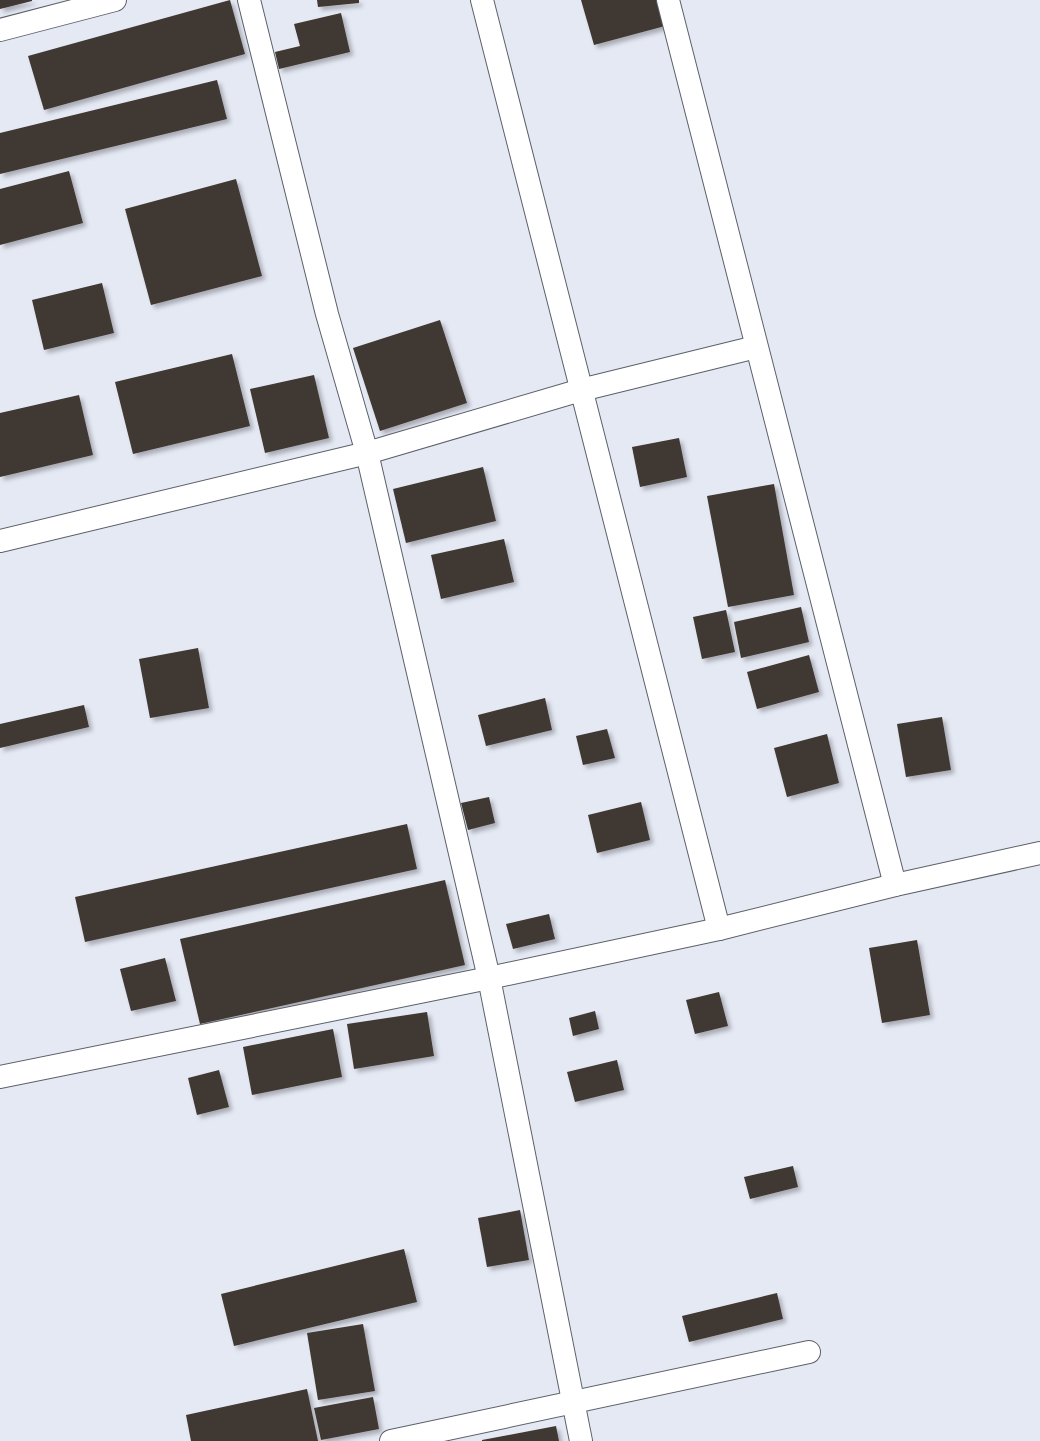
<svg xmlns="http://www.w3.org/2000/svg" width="1040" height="1441" font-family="'PT Sans Narrow',sans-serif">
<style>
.building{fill:#413732;filter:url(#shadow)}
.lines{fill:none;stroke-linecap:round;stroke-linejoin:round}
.street-casing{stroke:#5c6069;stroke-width:24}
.street{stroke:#fff;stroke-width:22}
</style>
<defs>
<filter id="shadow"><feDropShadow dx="3.5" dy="3.5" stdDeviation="2" flood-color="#0004"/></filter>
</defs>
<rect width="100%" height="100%" fill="#e5e9f4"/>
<!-- building -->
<g class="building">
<path d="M0 0H32V1L0 9Z"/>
<path d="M230 0 245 54 44 110 28 56Z"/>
<path d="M317 0H359V3L318 7Z"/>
<path d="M581 0H658L665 26 594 45Z"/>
<path d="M341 13 350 52 279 69 275 52 300 46 294 24Z"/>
<path d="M217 80 227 119 0 174V133Z"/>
<path d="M69 171 83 223 0 245V189Z"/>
<path d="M236 179 262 276 151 305 125 209Z"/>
<path d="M102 283 114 333 44 350 32 300Z"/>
<path d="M440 320 467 403 380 431 353 348Z"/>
<path d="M232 354 250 426 133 454 115 382Z"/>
<path d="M314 375 329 438 265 453 250 389Z"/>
<path d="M79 395 93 455 0 477V413Z"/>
<path d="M679 438 687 477 640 487 632 447Z"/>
<path d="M483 467 496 521 406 543 393 489Z"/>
<path d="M774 484 794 595 728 607 707 496Z"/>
<path d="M504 539 514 582 441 599 431 555Z"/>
<path d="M801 607 809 642 741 658 734 622Z"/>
<path d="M726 610 735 652 702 659 693 617Z"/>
<path d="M198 648 209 708 150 718 139 659Z"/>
<path d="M809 655 819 692 757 709 747 672Z"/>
<path d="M545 698 552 730 486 746 478 715Z"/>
<path d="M84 705 89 727 0 748V724Z"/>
<path d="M942 717 951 770 906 777 897 724Z"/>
<path d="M607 729 615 758 583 765 576 736Z"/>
<path d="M827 734 839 783 787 797 774 748Z"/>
<path d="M489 797 495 823 468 830 461 803Z"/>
<path d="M641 802 650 840 597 853 588 815Z"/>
<path d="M407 824 417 869 85 942 75 897Z"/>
<path d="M445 880 465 965 200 1024 180 939Z"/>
<path d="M549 914 555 939 513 949 506 924Z"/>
<path d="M917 940 930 1015 882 1023 869 948Z"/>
<path d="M165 958 176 1001 131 1011 120 969Z"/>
<path d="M719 992 728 1026 695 1034 686 1000Z"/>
<path d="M595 1011 599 1029 573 1036 569 1018Z"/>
<path d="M427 1012 434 1056 354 1069 347 1024Z"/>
<path d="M333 1029 342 1077 252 1095 243 1047Z"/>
<path d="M617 1060 624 1090 575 1102 567 1072Z"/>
<path d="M219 1070 229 1107 197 1115 188 1078Z"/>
<path d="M793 1166 798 1187 750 1199 744 1177Z"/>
<path d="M520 1210 529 1260 487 1267 478 1218Z"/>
<path d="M404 1249 417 1302 234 1346 221 1294Z"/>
<path d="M777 1293 783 1319 689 1342 682 1316Z"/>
<path d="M363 1324 375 1391 318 1400 307 1333Z"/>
<path d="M307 1389 318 1441H191L186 1415Z"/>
<path d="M373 1397 379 1429 321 1440 314 1408Z"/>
<path d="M556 1426 559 1441H482V1440Z"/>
</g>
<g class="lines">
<defs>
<g id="street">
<path d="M249 0 327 314 367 453 489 978 581 1441"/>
<path d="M482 0 719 929"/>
<path d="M668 0 895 885"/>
<path d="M0 30 115 0"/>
<path d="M0 541 367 453 581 390 756 347"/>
<path d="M0 1077 489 978 719 929 895 885 1040 853"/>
<path d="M391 1441 809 1352"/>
</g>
</defs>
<!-- street casing -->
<use href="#street" class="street-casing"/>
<!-- street -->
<use href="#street" class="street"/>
</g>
</svg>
